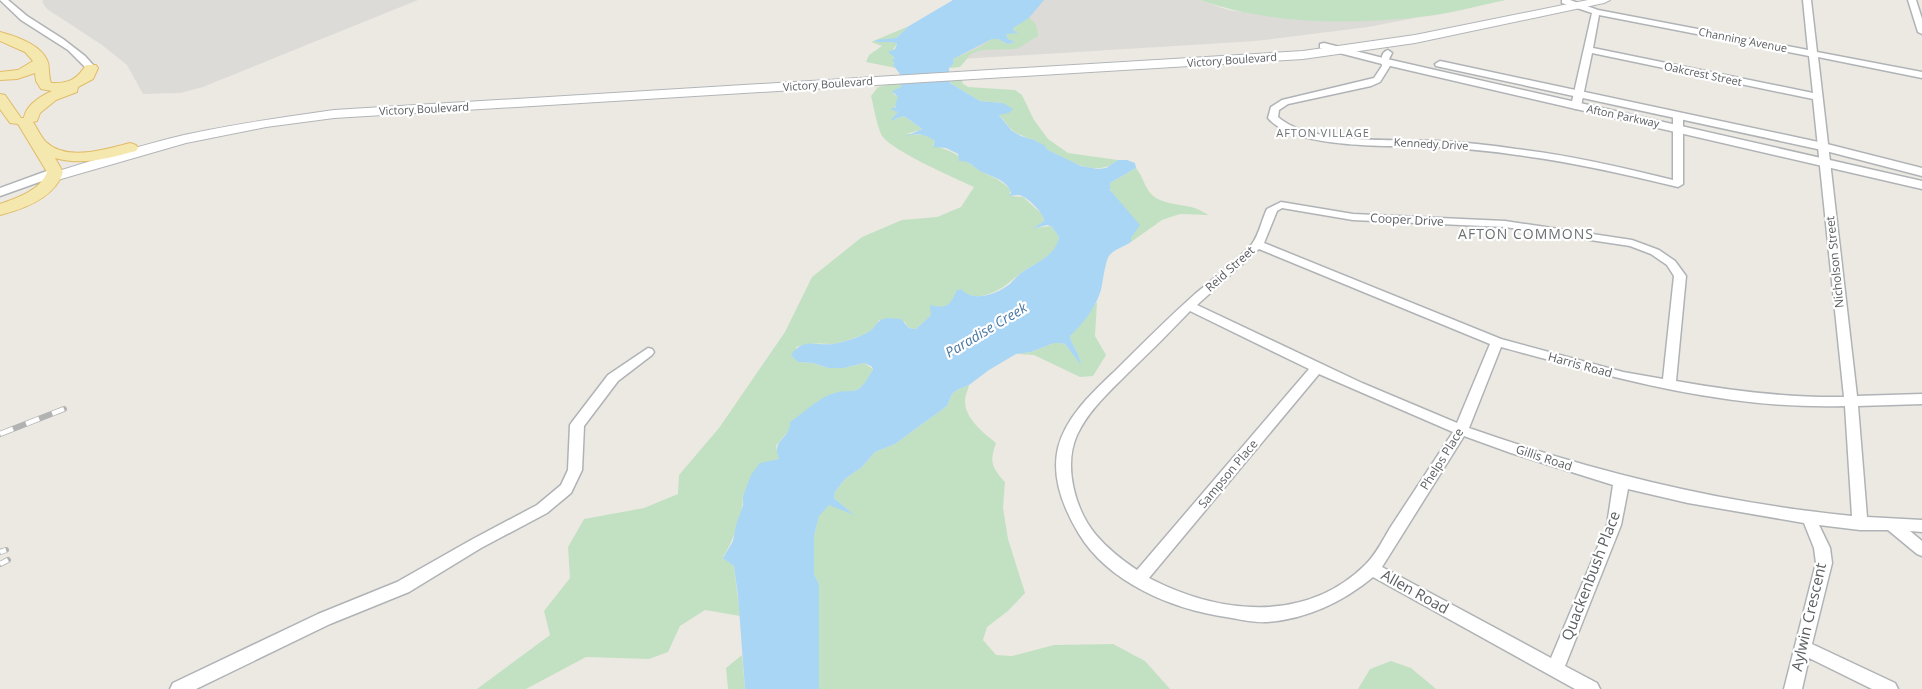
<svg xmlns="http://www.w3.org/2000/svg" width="1922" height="689" font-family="'Open Sans',sans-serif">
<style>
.industrial{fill:#dddbd7}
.green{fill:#c2e1c2}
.water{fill:#aad6f5}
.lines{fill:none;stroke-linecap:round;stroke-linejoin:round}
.minor-casing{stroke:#b0b3b6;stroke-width:3}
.tertiary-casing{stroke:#b0b3b6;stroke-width:3}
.secondary-casing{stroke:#b2b5b8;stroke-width:2}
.primary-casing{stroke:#e0bb67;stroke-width:2}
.minor{fill:#fff;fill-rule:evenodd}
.tertiary{fill:#fff;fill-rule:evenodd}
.secondary{fill:#fff;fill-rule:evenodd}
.primary{fill:#f5e8ae;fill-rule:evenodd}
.rail-casing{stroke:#b1b2b2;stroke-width:6}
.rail{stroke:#fff;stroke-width:4.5;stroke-dasharray:14;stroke-linecap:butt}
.labels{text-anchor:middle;stroke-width:4.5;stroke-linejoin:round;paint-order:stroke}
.far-street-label{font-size:11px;fill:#5b5e61;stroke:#fff}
.far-neighbourhood-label{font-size:11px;letter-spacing:1px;fill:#6c7073;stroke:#fff}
.street-label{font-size:12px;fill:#5b5e61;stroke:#fff}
.neighbourhood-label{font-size:14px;letter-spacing:1px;fill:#6c7073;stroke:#fff}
.water-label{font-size:14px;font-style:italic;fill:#4a78a4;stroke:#fff}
.near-street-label{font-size:15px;fill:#5b5e61;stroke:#fff}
</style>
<rect width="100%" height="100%" fill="#ece9e3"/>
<!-- industrial -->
<g class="industrial">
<path d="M43 0H418L203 87 180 93 143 94 127 65 102 45 47 9 42 2Z"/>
<path d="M1035 0H1200L1228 10 1304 19 1338 21 1420 17 1368 27 1256 41 945 60Z"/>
</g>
<!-- green -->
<g class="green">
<path d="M1200 0H1506C1477 6 1448 14 1420 17 1348 25 1268 24 1200 0Z"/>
<path d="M1027 17C1035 21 1038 26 1038 36L1017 49 982 50 971 54 960 67 949 68 954 63 953 59 980 47 992 39H998L1008 44 1014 42 1008 39 1006 34 1016 32 1012 28Z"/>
<path d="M909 26 896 38 877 42H892L897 44 892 51 895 58 893 65 896 68 866 62 869 55 882 46 871 42Z"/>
<path d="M963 79 962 83 968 87 1015 90 1022 95 1034 120 1048 139 1068 153 1118 160C1096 179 1070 161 1048 150 1039 138 1023 139 1012 130 1007 126 1004 119 999 115L1002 113 1003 103 980 101 950 83 951 80Z"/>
<path d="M902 82V87L893 94 899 97 894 109 898 112 896 119 904 116 922 129 907 134 927 135 935 141 933 146C954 150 962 159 979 170 992 178 997 177 1010 189V196L1023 197 1042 214 1044 221 1034 228 1051 226 1059 237C1058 241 1058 245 1056 248 1047 260 1033 264 1021 273 1009 282 1003 290 986 295 975 298 967 295 956 291L953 301 931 315 916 329 909 328 905 322 879 320C877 323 875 328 872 330 865 335 839 344 831 344 818 343 809 343 796 347L798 362 813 363 828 368H844L864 363 873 369 866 383 860 388 852 392 838 393 790 429 776 446 779 459 743 495C743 514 733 542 723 557L734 566 740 616 705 610 680 626 668 652 649 659 586 657 526 689H477L550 635 544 611 570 578 568 547 584 519 644 508 678 494 679 475 719 428 785 332 812 277 862 237 902 220 937 217 961 207 974 187C957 179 887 149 881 134 876 122 874 108 871 96L878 87Z"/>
<path d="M1136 168C1143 176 1144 187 1152 195 1162 204 1179 204 1191 207 1197 208 1203 212 1209 215L1180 214 1162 220 1131 242 1109 186 1110 183Z"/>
<path d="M1097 302 1095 336 1106 355 1093 376 1080 377 1034 355 1016 354 1031 352 1054 343H1060L1065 344 1080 363C1079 351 1072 347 1070 336Z"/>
<path d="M969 385C968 390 965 396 965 401 965 419 984 433 996 443 989 462 992 468 1005 482L1003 508 1008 539 1025 593 1008 611 987 627 983 640 996 655 1012 656 1054 645 1113 644 1145 661 1170 689H819V584L814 574V536L819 515 829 504 852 514 834 498 835 492 845 479 862 467 875 452 895 444 947 406 952 394 957 390Z"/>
<path d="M742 655 745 689H728L726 668Z"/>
<path d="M1391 661 1411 668 1436 689H1358L1370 669Z"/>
</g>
<!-- water -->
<path class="water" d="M953 0H1044L1029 18 1013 28V30L1018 33 1006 34 1008 39 1015 42 1008 44 998 39H992L953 59 954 63 949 68 950 83 980 101 1003 103 1013 109 1009 113 999 115 1011 130 1021 136 1034 140 1044 145 1048 150 1081 166 1098 169 1106 168 1118 160H1127L1135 163 1136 168 1110 183V190L1140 225 1131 238V242C1124 247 1114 249 1109 256 1105 262 1103 282 1101 290 1096 307 1083 324 1070 336 1072 347 1079 351 1081 365L1065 344 1060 343H1054L1031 352 1016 354 989 370 969 385 957 390 952 394 947 406 895 444 875 452 862 467 845 479 835 492 834 498 854 515 829 505 819 516 814 536V574L819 584V689H745L738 596 734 566 723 558 733 541 736 525 743 505V496L751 475 760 463 779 459C771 439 790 440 790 422 802 414 815 401 829 395 854 385 856 402 873 369L871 366 864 363 844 368H828L813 363 798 362 791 355C803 337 816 346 833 344 845 342 860 337 870 331 875 328 876 322 881 320 886 317 895 319 901 319L909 328 916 329 931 315 930 305C945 309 951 306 956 291L961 289C973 303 997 294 1010 284 1014 280 1017 276 1021 273 1036 262 1055 257 1059 237L1051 226 1047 225 1032 229 1044 221C1044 213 1027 196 1018 195 1015 195 1012 196 1009 196L1011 193C1007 179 991 177 980 171 972 166 969 160 959 161L958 154 946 148 933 147 935 141C924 133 915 132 902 138L922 129 904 116 890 121 898 112 890 109 896 107 895 105 898 97 892 91 901 87C904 76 899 73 893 65L894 62 892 60 895 58 888 52 895 49 897 44 892 42H877L875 40 896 38 909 26Z"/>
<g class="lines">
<defs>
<g id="minor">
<path d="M0 0H8L27 16 63 39 85 56 94 66V70H88L68 50 21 20Z"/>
<path d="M1562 0H1570L1598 10 1808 50 1803 0H1811L1817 52 1922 72V78L1818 57 1857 396 1922 394V404L1858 406 1867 517 1922 520V532L1910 531 1922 541V556L1917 554 1888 530H1860L1819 525 1830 548 1832 563 1812 644 1895 683 1898 689H1872L1809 658 1802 689H1784L1816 563 1814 548 1804 523 1688 503 1628 489 1621 525 1565 666 1597 683 1600 689H1575L1373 577C1343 602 1306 619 1267 622 1253 623 1239 619 1226 617 1171 609 1108 582 1079 534 1064 509 1051 478 1058 448 1066 416 1094 391 1116 370 1142 344 1168 318 1195 294 1214 278 1236 262 1252 244 1259 235 1262 219 1267 209L1281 202 1353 214 1505 221 1632 240 1659 250 1675 261 1686 276 1676 381C1732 391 1787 398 1844 397L1813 99 1592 53 1581 106 1576 109 1573 108 1571 106 1592 13 1562 3ZM1599 15 1809 56 1813 93 1593 48ZM1282 208 1353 220 1505 227 1630 246 1651 254 1667 265 1674 276 1663 379 1623 372 1501 339 1264 243 1277 211ZM1259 249 1490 344 1457 423 1362 383 1197 305ZM1190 311 1309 369 1137 570C1122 560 1108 549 1096 535 1075 510 1063 466 1077 435 1088 411 1109 392 1128 373 1149 353 1170 332 1190 311ZM1501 347C1614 378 1727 410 1845 406L1852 516C1720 503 1594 472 1469 428ZM1319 374 1453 432C1432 464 1411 496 1390 528 1383 540 1375 556 1365 565 1305 624 1218 614 1149 578ZM1464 436 1511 453 1613 485 1607 525 1551 658 1382 567Z"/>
<path d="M1908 0H1916L1922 19V34L1918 32Z"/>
<path d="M1388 50 1392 53 1389 59 1390 66 1380 82 1371 86 1288 104 1279 110 1278 117C1309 145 1395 139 1437 141 1463 142 1490 145 1516 149 1569 155 1621 167 1673 180V116L1678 113 1683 116V184L1678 187C1625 174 1572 162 1517 155 1492 151 1467 149 1441 147 1400 145 1296 151 1268 118L1271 107 1282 100 1374 78 1382 66C1381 60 1381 52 1388 50Z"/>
<path d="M648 348 652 349 654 352 652 355 618 381 584 426 582 470 571 493 547 513 481 548 409 592 330 624 196 689H170L173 683 318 614 397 582 471 540 537 505 561 485 568 470 570 425 572 422 608 375Z"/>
</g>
<g id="tertiary">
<path d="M1324 43 1387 59 1922 181V189L1386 65 1320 48V44Z"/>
<path d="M1440 61 1823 143 1922 168V176L1822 150 1436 66 1435 64Z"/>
<path d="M55 168 59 169 61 172 59 175 0 196V188Z"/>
</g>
<path id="secondary" d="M1588 0H1610L1604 3 1415 43 1303 59 334 118 266 127 186 143 54 181 49 180 47 177 49 174C94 160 138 146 184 135 234 124 284 117 334 110L1303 51 1415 35Z"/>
<path id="primary" d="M0 32C15 36 40 44 47 60 50 66 48 75 51 83 69 84 77 79 86 65H96L98 68 93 79 78 87 77 92 56 100 40 113 37 121 33 122C37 128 41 137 46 142 67 162 106 149 130 143L136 145 138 148 136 151C109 158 83 166 55 158L63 172C55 198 24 209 0 215V204C17 198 41 190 47 172L18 124 10 123 0 109V94L5 95 21 118H24C26 105 41 96 52 91L41 89 36 81 35 73 17 79 0 80V72L18 70 33 61 25 52 0 41Z"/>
</defs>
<!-- minor casing -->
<use href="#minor" class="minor-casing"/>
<!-- tertiary casing -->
<use href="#tertiary" class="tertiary-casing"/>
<!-- secondary casing -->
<use href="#secondary" class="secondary-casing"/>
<!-- primary casing -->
<use href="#primary" class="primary-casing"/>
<!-- minor -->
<use href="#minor" class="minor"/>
<!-- tertiary -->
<use href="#tertiary" class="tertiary"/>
<!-- secondary -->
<use href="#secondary" class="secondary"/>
<!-- primary -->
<use href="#primary" class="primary"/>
<defs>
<g id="rail">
<path d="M0 434 64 409"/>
<path d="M0 552 6 550"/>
<path d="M0 564 8 560"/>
</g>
</defs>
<!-- rail casing -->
<use href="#rail" class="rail-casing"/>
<!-- rail -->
<use href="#rail" class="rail"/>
</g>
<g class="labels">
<!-- far-street labels -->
<g class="far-street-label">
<text transform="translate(1743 40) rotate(11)" y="4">Channing Avenue</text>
<text transform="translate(1232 60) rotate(-4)" y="4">Victory Boulevard</text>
<text transform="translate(1703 74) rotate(12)" y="4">Oakcrest Street</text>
<text transform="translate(828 84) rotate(-4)" y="4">Victory Boulevard</text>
<text transform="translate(424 109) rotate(-3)" y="4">Victory Boulevard</text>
<text transform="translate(1623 116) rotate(12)" y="4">Afton Parkway</text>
<text transform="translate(1431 144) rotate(3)" y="4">Kennedy Drive</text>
</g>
<!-- far-neighbourhood labels -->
<g class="far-neighbourhood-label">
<text x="1323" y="137">AFTON VILLAGE</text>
</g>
<!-- street labels -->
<g class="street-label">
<text transform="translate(1407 220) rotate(3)" y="4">Cooper Drive</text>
<text transform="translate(1835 262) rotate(-96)" y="4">Nicholson Street</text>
<text transform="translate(1230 269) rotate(-42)" y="4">Reid Street</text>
<text transform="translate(1580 365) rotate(15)" y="4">Harris Road</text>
<text transform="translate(1544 458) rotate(18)" y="4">Gillis Road</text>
<text transform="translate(1442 459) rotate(-58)" y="4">Phelps Place</text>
<text transform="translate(1228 474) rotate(-50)" y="4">Sampson Place</text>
</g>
<!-- neighbourhood labels -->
<g class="neighbourhood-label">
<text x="1526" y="239">AFTON COMMONS</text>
</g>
<!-- water labels -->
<g class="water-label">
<text transform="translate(986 330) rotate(-31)" y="5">Paradise Creek</text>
</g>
<!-- near-street labels -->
<g class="near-street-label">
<text transform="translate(1591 576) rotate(-69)" y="5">Quackenbush Place</text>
<text transform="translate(1415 592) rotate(29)" y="5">Allen Road</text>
<text transform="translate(1809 617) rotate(-77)" y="5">Aylwin Crescent</text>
</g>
</g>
</svg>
